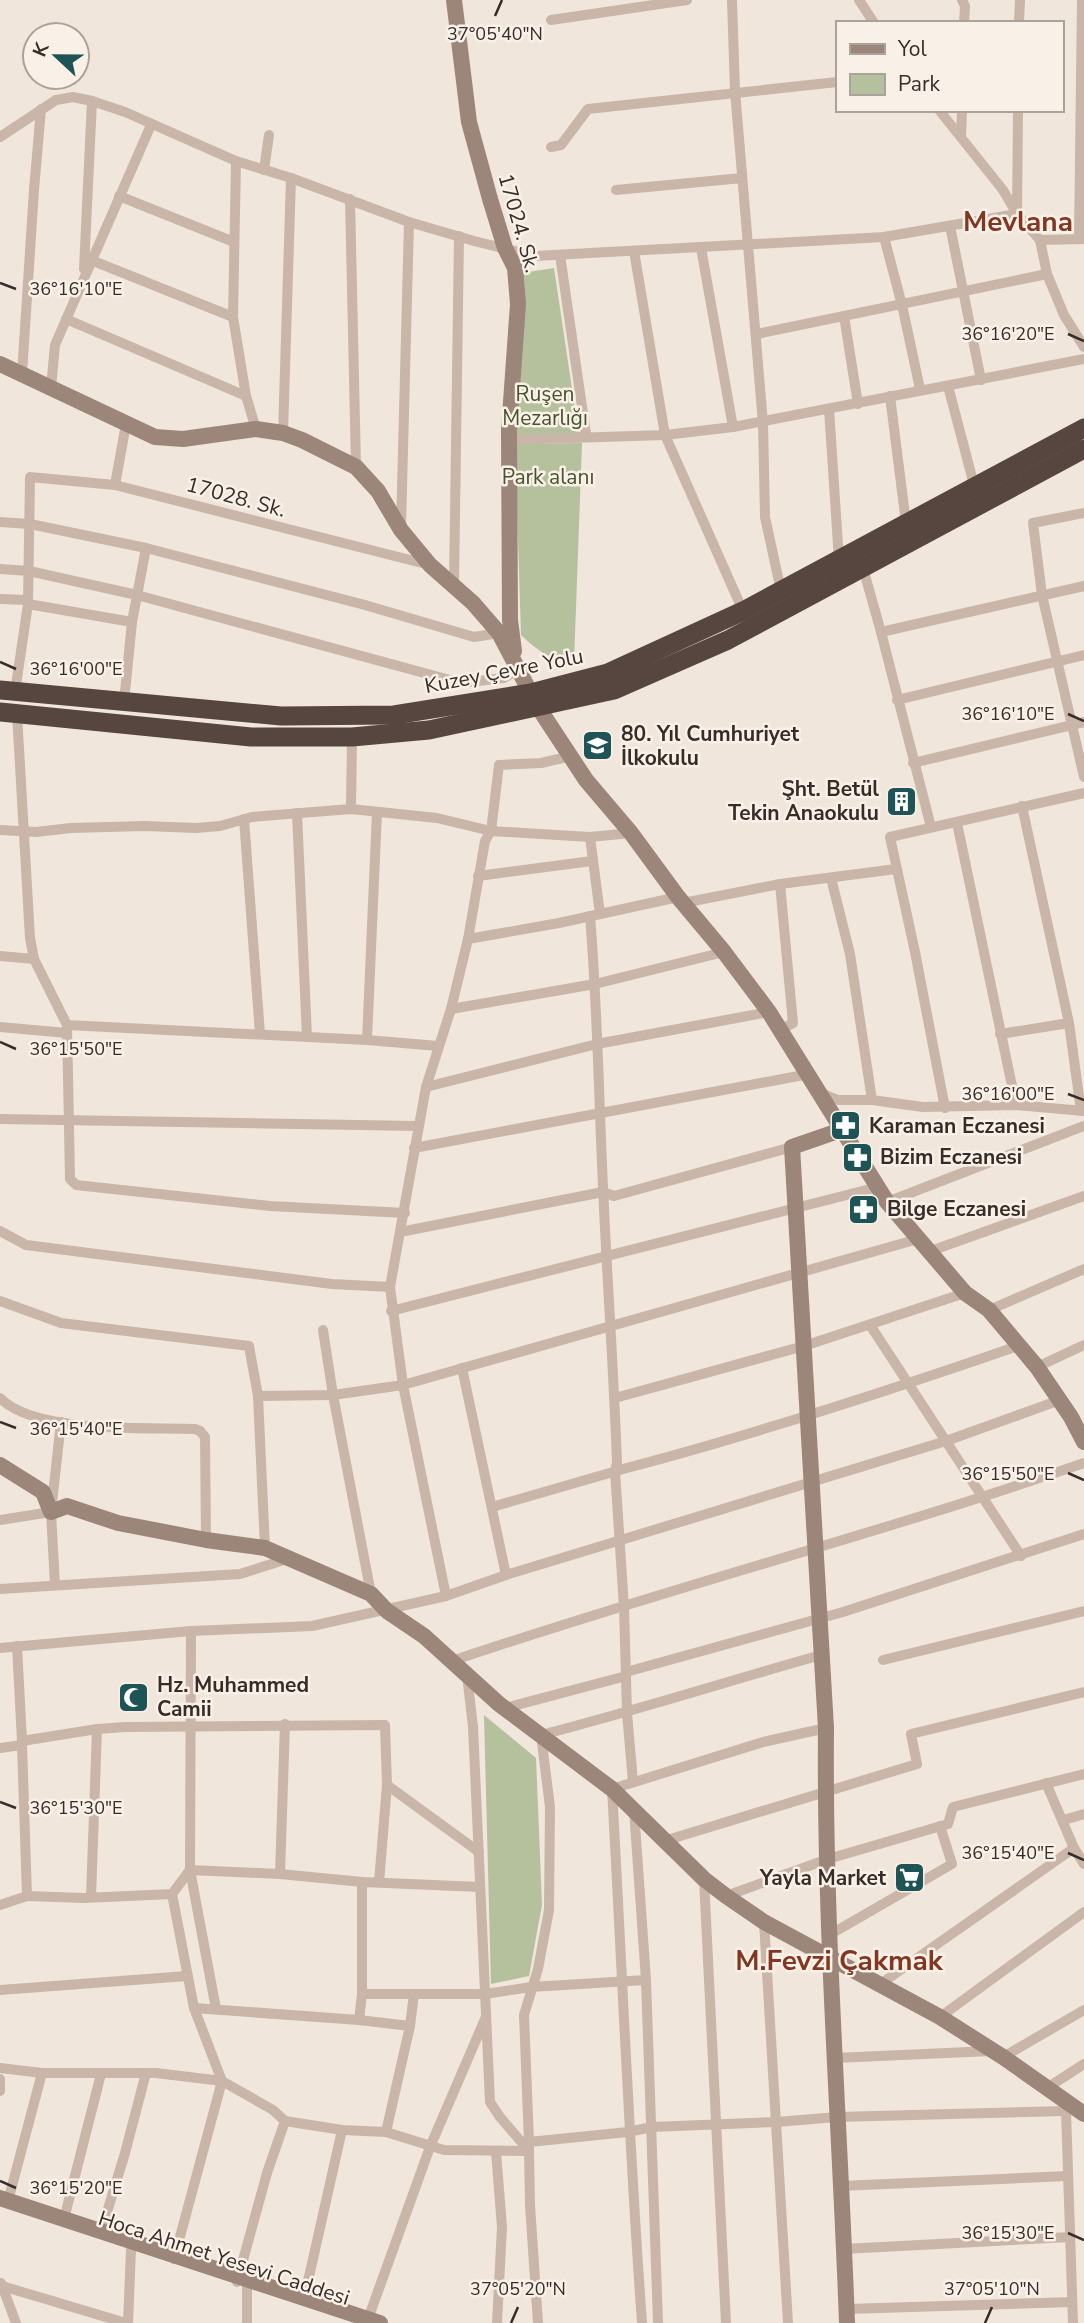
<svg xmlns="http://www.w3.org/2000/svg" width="1084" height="2323" font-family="'Nunito Sans',sans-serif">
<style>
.green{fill:#b5c09c}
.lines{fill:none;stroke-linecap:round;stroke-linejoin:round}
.street{stroke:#c9b6a8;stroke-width:10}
.secondary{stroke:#9c8579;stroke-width:16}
.highway{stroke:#56463f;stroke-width:19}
.ticks{fill:none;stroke:#362c28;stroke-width:2.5}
.labels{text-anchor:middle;stroke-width:5;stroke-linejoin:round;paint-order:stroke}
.street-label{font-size:21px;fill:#362c28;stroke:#f9f1e8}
.park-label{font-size:21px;fill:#46532c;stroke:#f9f1e8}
.poi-label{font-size:21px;font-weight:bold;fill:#362c28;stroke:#f9f1e8;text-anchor:start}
.district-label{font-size:28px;font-weight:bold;fill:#823723;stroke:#f9f1e8}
.ticks-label{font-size:18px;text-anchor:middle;fill:#362c28;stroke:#f9f1e8;stroke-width:5;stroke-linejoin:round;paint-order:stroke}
</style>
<rect width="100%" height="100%" fill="#f1e6dc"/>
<!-- green -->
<g class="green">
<path d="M554 268 579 436H515L522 273Z"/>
<path d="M582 443 574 662C551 661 537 650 521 635L515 444Z"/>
<path d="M484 1715 536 1758 542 1905 529 1976 491 1984Z"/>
</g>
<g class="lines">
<!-- street -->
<g class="street">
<path d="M732 0 735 91 763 423 765 517 781 591"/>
<path d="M859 0 874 23"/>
<path d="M962 0 965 6 964 23"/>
<path d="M551 20 687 0"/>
<path d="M1019 23 1020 0"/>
<path d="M939 110 1003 190 1017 214 1040 240 1047 274 1064 315 1084 347"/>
<path d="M0 137 56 100 73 97 92 101 125 112 236 161 291 178 409 222 474 241 535 256 884 237 1017 214 1018 110"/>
<path d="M961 137 962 110"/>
<path d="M551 147 561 145 588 109 837 82"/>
<path d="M236 161 233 317 246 396 256 429"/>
<path d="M264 170 269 135"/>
<path d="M616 190 742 178"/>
<path d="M119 196 234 242"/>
<path d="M350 199 356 467"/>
<path d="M950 226 981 380"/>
<path d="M884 237 902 305 920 389"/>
<path d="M1079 239 1082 0"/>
<path d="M1040 240 1084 239"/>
<path d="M701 248 733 427"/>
<path d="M634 251 665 435 743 611"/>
<path d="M560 255 586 434 580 437"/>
<path d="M91 260 233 317"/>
<path d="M84 269 92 101"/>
<path d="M844 316 858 404"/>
<path d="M66 319 246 396"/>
<path d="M757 334 1047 274"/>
<path d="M22 374 34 190 41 109"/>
<path d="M948 386 974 485"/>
<path d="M51 388 55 345 151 125"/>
<path d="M890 396 906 523"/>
<path d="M829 409 839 560"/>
<path d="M283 433 291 178"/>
<path d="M509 440 665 435 733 427 1084 359"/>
<path d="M115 485 126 424"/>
<path d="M1084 513 1033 523 1042 595 1084 777"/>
<path d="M0 522 30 524 146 548 365 605 474 637 499 633"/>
<path d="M401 527 409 222"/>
<path d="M863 568 881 632 931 827"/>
<path d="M0 569 29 571 137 595 461 683 504 678 517 670"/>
<path d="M454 585 459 236"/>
<path d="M0 599 27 600"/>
<path d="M28 604 132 622"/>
<path d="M881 632 1084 586"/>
<path d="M15 692 28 604 30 477 115 485 430 565"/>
<path d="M897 700 1084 655"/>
<path d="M124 702 132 622 146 548"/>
<path d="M17 714 30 938 34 959 67 1025 70 1179 76 1185 270 1206 405 1213"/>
<path d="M913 763 1084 722"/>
<path d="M1022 806 1069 1023 1081 1111"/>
<path d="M351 809 352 737"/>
<path d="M297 813 307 1037"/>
<path d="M244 819 260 1034"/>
<path d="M957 823 1016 1105"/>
<path d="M0 830 36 832 71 828 144 826 196 828 220 826 252 817 351 809 437 818 491 831 590 837 631 833"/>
<path d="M590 837 600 914"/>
<path d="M478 876 592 861"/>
<path d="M831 878 850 954 872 1100"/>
<path d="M780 884 793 1023 780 1030"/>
<path d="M683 903 780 884 896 869"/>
<path d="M590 916C598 1013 599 1111 604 1208 608 1293 614 1378 617 1463L615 1471"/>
<path d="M468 939 559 923 678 897"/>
<path d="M0 956 34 959"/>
<path d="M451 1009 595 984 724 952"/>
<path d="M67 1025 367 1040 438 1046"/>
<path d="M0 1027 67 1033"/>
<path d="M1000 1034 1069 1023"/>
<path d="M367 1040 377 812"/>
<path d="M426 1087 597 1044 769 1012"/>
<path d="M821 1093 838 1100H872L923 1107 1016 1105 1084 1111"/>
<path d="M945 1108 915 952 890 837 1084 793"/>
<path d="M0 1119 417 1126"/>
<path d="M414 1148 809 1074"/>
<path d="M887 1202 1084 1126"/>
<path d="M0 1231 26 1245 332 1284 390 1287"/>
<path d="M400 1232 603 1192 614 1196 792 1147"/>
<path d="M928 1252 1084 1196"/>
<path d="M0 1301 61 1323 249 1346 258 1396 265 1548"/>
<path d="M989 1310 1084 1269"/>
<path d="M391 1311 878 1187"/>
<path d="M870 1325 1021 1556"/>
<path d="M323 1330 333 1395 371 1594"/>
<path d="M1037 1367 1084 1345"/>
<path d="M462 1368 506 1575"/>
<path d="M258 1396 333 1395 403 1385 918 1239"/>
<path d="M0 1398C35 1434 146 1427 195 1429L200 1431 205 1437 206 1540"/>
<path d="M615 1398 804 1346 965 1293"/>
<path d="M492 1507 620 1470"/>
<path d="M0 1520 51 1512"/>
<path d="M55 1585 51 1512 61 1422"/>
<path d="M0 1589 240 1574 287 1559"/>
<path d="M446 1596 403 1385 390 1287 426 1087 451 1009 468 939 485 841 491 831 499 765 541 763 572 756"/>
<path d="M191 1631 190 1870 216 2009"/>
<path d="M17 1646 22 1741"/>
<path d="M0 1648 191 1631 312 1626 446 1596 506 1575 946 1441 1060 1400"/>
<path d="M883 1660 1084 1611"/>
<path d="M452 1661C661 1590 875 1535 1084 1463"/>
<path d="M626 1672 843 1612 1084 1534"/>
<path d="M467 1675 473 1727 490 2102 500 2117 529 2151 530 2205 538 2323"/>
<path d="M505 1708 626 1676"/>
<path d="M22 1745 27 1896"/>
<path d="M0 1748 22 1745V1741L97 1729 126 1727 385 1725 387 1785 379 1882"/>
<path d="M633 1782 627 1713 624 1607 615 1471C751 1436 885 1392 1018 1346"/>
<path d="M1046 1783 1074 1848 1084 1864"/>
<path d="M387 1785 479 1852"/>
<path d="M634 1810 646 1980 658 2323"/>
<path d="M1064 1820 1084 1814"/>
<path d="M664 1841 917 1764 911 1734 1084 1692"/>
<path d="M190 1870 280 1874 362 1882 480 1887"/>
<path d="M280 1874 285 1724"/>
<path d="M704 1879 726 2323"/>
<path d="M172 1894 194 2008 222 2081 174 2259"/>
<path d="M726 1896 828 1859 948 1824 953 1807 1084 1774"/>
<path d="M91 1897 97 1729"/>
<path d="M0 1905 27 1896 84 1898 172 1894 190 1870"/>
<path d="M764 1922 788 2323"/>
<path d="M831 1934 952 1864 940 1826"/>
<path d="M879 1985 1074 1848"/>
<path d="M0 1990 187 1976"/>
<path d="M362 1994H485L531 1987 646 1980"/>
<path d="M194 2008 359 2020 410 2026"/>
<path d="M940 2017 1084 1912"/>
<path d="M359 2020 362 1994V1882"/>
<path d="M1003 2057 1084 2010"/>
<path d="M835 2058 991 2051"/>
<path d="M0 2068 42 2073H156L222 2081 273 2110 285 2121 342 2130 386 2132 444 2150 529 2151V2142L628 2132 652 2127 777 2122 837 2117 1066 2111"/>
<path d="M0 2079V2091"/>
<path d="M1047 2088 1084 2064"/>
<path d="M1070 2110 1066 2111 1073 2323"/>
<path d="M386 2132 410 2026 414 1994"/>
<path d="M529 2142 524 2015 538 1969 549 1910 550 1807 541 1735C635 1711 728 1681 821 1655"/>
<path d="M496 2152 502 2227 497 2323"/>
<path d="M841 2186 1068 2176"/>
<path d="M8 2201 42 2073"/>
<path d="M64 2219 101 2074"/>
<path d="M101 2232 125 2153 146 2073"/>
<path d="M844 2249 1070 2237"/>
<path d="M237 2282 267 2173 285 2121"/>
<path d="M1 2283 16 2323"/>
<path d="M2 2286 126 2323"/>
<path d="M304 2299 342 2130"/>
<path d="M847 2309 1072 2302"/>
<path d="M368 2319 430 2147 485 2019"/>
<path d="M128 2323 131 2249"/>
<path d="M247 2323V2285"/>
<path d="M642 2323C629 2145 622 1967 612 1789L763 1742 826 1728"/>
</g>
<!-- secondary -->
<g class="secondary">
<path d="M454 0 469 122 490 199 505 248 515 268 518 304 509 430 510 620 514 651"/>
<path d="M0 364 155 437 183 439 256 429 283 433 302 440 356 467 378 491 401 530 430 565 473 603 499 633 538 707 586 780 631 833 678 897 724 952 769 1012 887 1202 965 1293 989 1310 1037 1367 1071 1417 1084 1442"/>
<path d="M844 1129 792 1147 826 1728C824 1926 840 2125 847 2323"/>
<path d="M0 1465 43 1492 51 1512 67 1506 118 1523 206 1540 265 1548 371 1594 387 1611 424 1636 499 1704 612 1789 704 1879 726 1896 764 1922 940 2017 1003 2057 1084 2114"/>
<path d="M0 2198 380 2323"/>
</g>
<!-- highway -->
<g class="highway">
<path d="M0 690 281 716 394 715 531 693 608 673 743 611 1084 428"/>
<path d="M0 712 251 737H352L429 730 614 690 728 640 1084 449"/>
</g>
</g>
<!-- ticks -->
<path class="ticks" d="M495 16 502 0M0 283 16 289M1068 334 1084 341M0 662 16 669M1068 714 1084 721M0 1042 16 1049M1068 1094 1084 1100M0 1422 16 1428M1068 1473 1084 1480M0 1802 16 1808M1068 1853 1084 1860M0 2181 16 2188M1068 2233 1084 2240M511 2323 518 2307M985 2323 992 2307"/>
<!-- icons -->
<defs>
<symbol id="school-square" viewBox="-11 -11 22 22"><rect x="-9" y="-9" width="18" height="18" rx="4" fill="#1f5456" stroke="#f9f1e8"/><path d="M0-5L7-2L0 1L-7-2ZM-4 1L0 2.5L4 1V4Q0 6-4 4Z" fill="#fff"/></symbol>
<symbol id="building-square" viewBox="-11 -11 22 22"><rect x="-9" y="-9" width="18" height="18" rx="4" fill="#1f5456" stroke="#f9f1e8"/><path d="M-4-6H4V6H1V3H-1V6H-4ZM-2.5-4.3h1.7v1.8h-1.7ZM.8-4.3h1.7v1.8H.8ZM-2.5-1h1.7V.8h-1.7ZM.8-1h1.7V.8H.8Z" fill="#fff"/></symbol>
<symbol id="pharmacy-square" viewBox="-11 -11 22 22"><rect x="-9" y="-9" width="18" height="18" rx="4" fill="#1f5456" stroke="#f9f1e8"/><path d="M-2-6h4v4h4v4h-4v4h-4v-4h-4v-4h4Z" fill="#fff"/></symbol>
<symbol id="mosque-square" viewBox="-11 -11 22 22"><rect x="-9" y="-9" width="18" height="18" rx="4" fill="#1f5456" stroke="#f9f1e8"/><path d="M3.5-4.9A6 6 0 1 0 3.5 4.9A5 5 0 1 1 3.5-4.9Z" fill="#fff"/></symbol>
<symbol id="supermarket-square" viewBox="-11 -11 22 22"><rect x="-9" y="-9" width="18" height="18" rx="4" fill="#1f5456" stroke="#f9f1e8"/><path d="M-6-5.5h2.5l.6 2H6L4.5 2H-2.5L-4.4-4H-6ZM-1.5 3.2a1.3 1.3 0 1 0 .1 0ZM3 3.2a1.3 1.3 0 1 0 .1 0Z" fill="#fff"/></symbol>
</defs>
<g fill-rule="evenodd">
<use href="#school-square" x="580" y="728" width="35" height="35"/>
<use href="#building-square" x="884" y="784" width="35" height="35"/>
<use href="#pharmacy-square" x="828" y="1108" width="35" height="35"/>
<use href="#pharmacy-square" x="840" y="1140" width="35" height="35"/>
<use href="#pharmacy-square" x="846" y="1192" width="35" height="35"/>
<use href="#mosque-square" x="116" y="1680" width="35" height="35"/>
<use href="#supermarket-square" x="892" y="1860" width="35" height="35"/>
</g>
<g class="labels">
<!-- street labels -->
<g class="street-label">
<text transform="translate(519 223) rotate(74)" y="7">17024. Sk.</text>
<text transform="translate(236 497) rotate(15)" y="7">17028. Sk.</text>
<text transform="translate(504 671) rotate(-11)" y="7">Kuzey Çevre Yolu</text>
<text transform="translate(224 2258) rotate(18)" y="7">Hoca Ahmet Yesevi Caddesi</text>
</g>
<!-- park labels -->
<g class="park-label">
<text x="545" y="401">Ruşen<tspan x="545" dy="24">Mezarlığı</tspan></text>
<text x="548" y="484">Park alanı</text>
</g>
<!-- poi labels -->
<g class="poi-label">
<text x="621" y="741">80. Yıl Cumhuriyet<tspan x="621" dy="24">İlkokulu</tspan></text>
<text x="879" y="796" text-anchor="end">Şht. Betül<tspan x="879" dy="24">Tekin Anaokulu</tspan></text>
<text x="869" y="1133">Karaman Eczanesi</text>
<text x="880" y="1164">Bizim Eczanesi</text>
<text x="887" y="1216">Bilge Eczanesi</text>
<text x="157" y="1692">Hz. Muhammed<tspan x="157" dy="24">Camii</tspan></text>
<text x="886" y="1885" text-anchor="end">Yayla Market</text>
</g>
<!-- district labels -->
<g class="district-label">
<text x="1018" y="231">Mevlana</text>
<text x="839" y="1970">M.Fevzi Çakmak</text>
</g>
</g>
<g class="ticks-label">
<text x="495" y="40">37°05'40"N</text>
<text x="76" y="295">36°16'10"E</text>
<text x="1008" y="340">36°16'20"E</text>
<text x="76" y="675">36°16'00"E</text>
<text x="1008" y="720">36°16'10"E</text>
<text x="76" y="1055">36°15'50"E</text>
<text x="1008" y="1100">36°16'00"E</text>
<text x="76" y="1435">36°15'40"E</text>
<text x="1008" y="1480">36°15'50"E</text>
<text x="76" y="1814">36°15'30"E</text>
<text x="1008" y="1859">36°15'40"E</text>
<text x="76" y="2194">36°15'20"E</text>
<text x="1008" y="2239">36°15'30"E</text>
<text x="518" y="2295">37°05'20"N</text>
<text x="992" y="2295">37°05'10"N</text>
</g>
<!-- legend -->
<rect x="836" y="21" width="228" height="91" fill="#f9f1e8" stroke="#aba29b" stroke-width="2"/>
<rect x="850" y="44" width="35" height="10" fill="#9c8579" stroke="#aba29b" stroke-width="2"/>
<text x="898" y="56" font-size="21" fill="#362c28">Yol</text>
<rect x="850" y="74" width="35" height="21" fill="#b5c09c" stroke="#aba29b" stroke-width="2"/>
<text x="898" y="91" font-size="21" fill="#362c28">Park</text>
<!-- north arrow -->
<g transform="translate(56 56) rotate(292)"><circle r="33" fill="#f9f1e8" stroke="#aba29b" stroke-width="2"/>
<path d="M0-5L12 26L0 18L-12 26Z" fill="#1f5456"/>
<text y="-10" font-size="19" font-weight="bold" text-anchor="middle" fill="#362c28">K</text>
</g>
</svg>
